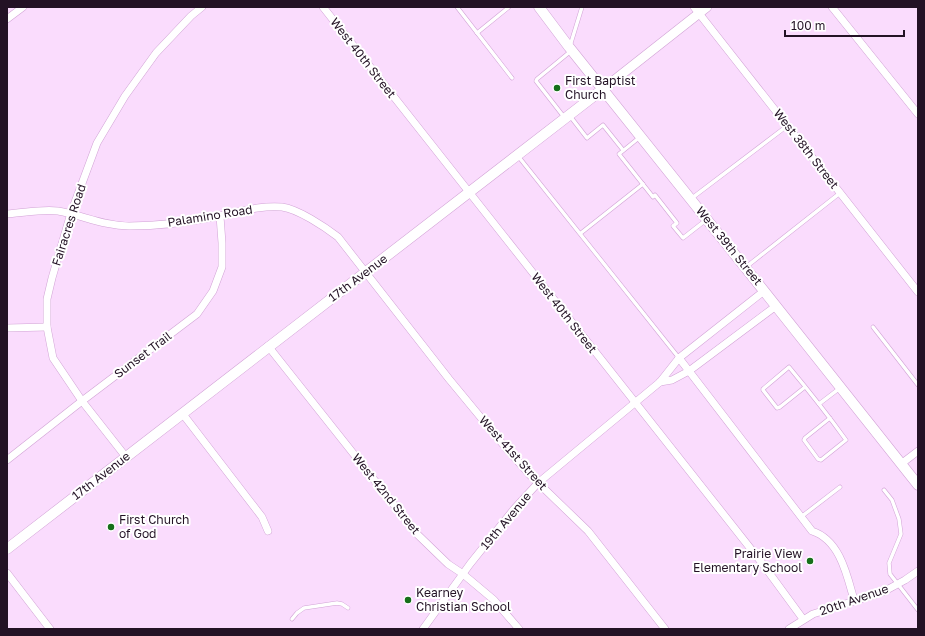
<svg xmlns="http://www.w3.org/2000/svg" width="925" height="636" font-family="'Golos Text',sans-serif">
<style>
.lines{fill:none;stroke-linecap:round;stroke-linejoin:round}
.service-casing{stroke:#d2a3d6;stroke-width:4.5}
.minor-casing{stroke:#d2a3d6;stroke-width:8}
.tertiary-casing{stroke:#d2a3d6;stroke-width:10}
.secondary-casing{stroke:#d2a3d6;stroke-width:11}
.service{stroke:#fff;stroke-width:3.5}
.minor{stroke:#fff;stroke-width:7}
.tertiary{stroke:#fff;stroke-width:9}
.secondary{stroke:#fff;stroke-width:10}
.poi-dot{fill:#166f1a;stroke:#fff;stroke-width:1.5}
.labels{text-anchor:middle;stroke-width:4;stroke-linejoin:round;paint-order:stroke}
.street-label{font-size:12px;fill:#231225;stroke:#fff}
.poi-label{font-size:12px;fill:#231225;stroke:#fff;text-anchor:start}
</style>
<rect width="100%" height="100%" fill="#fadcfd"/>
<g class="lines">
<defs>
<g id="service">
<path d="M457 7 512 78"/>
<path d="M477 33 509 7"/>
<path d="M570 46 582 7"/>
<path d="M570 116 587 138 603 125 623 150"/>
<path d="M564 117 536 81 537 79 571 51"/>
<path d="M640 137 619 154 653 197 655 195 677 223 673 226 683 238 706 220"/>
<path d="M518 156 679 358"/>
<path d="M692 198 787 126"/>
<path d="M581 233 643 184"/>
<path d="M746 267 840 193"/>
<path d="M873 327 918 385"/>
<path d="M805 387 780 407 777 408 763 390V389L789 367C809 391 828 415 846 440L821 460 818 459 804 440 805 438 830 418"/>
<path d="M819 404 840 388"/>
<path d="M884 490 892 500 899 519 901 534 889 563 890 574 918 610"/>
<path d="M801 517 840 487"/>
<path d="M292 619 297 613 304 608 337 603 342 604 348 608"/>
</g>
<g id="minor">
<path d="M323 7 762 563 803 619"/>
<path d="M694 7 918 292"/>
<path d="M832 7 918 114"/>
<path d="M7 19 23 7"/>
<path d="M7 214C24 213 41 209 58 211 82 215 104 226 129 226 160 226 190 222 219 216 239 212 261 205 282 207 298 209 325 227 338 237L449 379 506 448 530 475 588 531 665 629"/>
<path d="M7 328 47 327"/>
<path d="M268 346 418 535 448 564 463 574 494 600 519 629"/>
<path d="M679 358 812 531C840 540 847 575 854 600"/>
<path d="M660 382 672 380 689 371 776 306"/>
<path d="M182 413 262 517 268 531"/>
<path d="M126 457 82 401 53 358 47 327V299L52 278 71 213 97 143 125 96 156 53 191 16 202 7"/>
<path d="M7 460 82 401 197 314 213 291 222 267V243L220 216"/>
<path d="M901 464 918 451"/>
<path d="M7 573 50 629"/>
<path d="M423 629 470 564 514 509 538 483 660 382 679 358 764 291"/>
<path d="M789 629 813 614 883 592 905 580 918 571"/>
</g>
<path id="tertiary" d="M603 89 707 7"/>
<g id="secondary">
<path d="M539 7 569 47 764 291 918 485"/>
<path d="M7 549 603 89"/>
</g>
</defs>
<!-- service casing -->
<use href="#service" class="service-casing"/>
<!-- minor casing -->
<use href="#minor" class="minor-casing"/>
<!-- tertiary casing -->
<use href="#tertiary" class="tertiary-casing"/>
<!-- secondary casing -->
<use href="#secondary" class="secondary-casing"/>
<!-- service -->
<use href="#service" class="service"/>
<!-- minor -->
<use href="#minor" class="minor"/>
<!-- tertiary -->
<use href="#tertiary" class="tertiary"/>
<!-- secondary -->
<use href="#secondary" class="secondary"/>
</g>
<!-- markers -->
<g class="poi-dot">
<circle cx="557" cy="88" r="4"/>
<circle cx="111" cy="527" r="4"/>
<circle cx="810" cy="561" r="4"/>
<circle cx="408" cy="600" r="4"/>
</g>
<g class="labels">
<!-- street labels -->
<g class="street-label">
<text transform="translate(363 58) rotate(52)" y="4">West 40th Street</text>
<text transform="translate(806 149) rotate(52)" y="4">West 38th Street</text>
<text transform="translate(210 216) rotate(-9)" y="4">Palamino Road</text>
<text transform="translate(69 225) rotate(-72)" y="4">Fairacres Road</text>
<text transform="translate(729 246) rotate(51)" y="4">West 39th Street</text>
<text transform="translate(358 278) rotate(-37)" y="4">17th Avenue</text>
<text transform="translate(564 313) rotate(52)" y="4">West 40th Street</text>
<text transform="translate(143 355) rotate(-37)" y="4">Sunset Trail</text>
<text transform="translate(513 453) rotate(48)" y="4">West 41st Street</text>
<text transform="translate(101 476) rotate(-38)" y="4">17th Avenue</text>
<text transform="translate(386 494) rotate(51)" y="4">West 42nd Street</text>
<text transform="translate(506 521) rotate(-50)" y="4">19th Avenue</text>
<text transform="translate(854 600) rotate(-19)" y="4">20th Avenue</text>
</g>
<!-- poi labels -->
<g class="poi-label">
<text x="565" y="85">First Baptist<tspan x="565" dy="14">Church</tspan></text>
<text x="119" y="524">First Church<tspan x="119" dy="14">of God</tspan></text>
<text x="802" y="558" text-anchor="end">Prairie View<tspan x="802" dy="14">Elementary School</tspan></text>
<text x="416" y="597">Kearney<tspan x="416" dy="14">Christian School</tspan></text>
</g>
</g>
<!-- border -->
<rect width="925" height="636" fill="none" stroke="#231225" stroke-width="16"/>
<!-- scale -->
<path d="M785 30v6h119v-6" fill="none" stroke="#231225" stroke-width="2"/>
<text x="791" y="30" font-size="12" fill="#231225" stroke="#ffffff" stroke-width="3" paint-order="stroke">100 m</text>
</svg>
